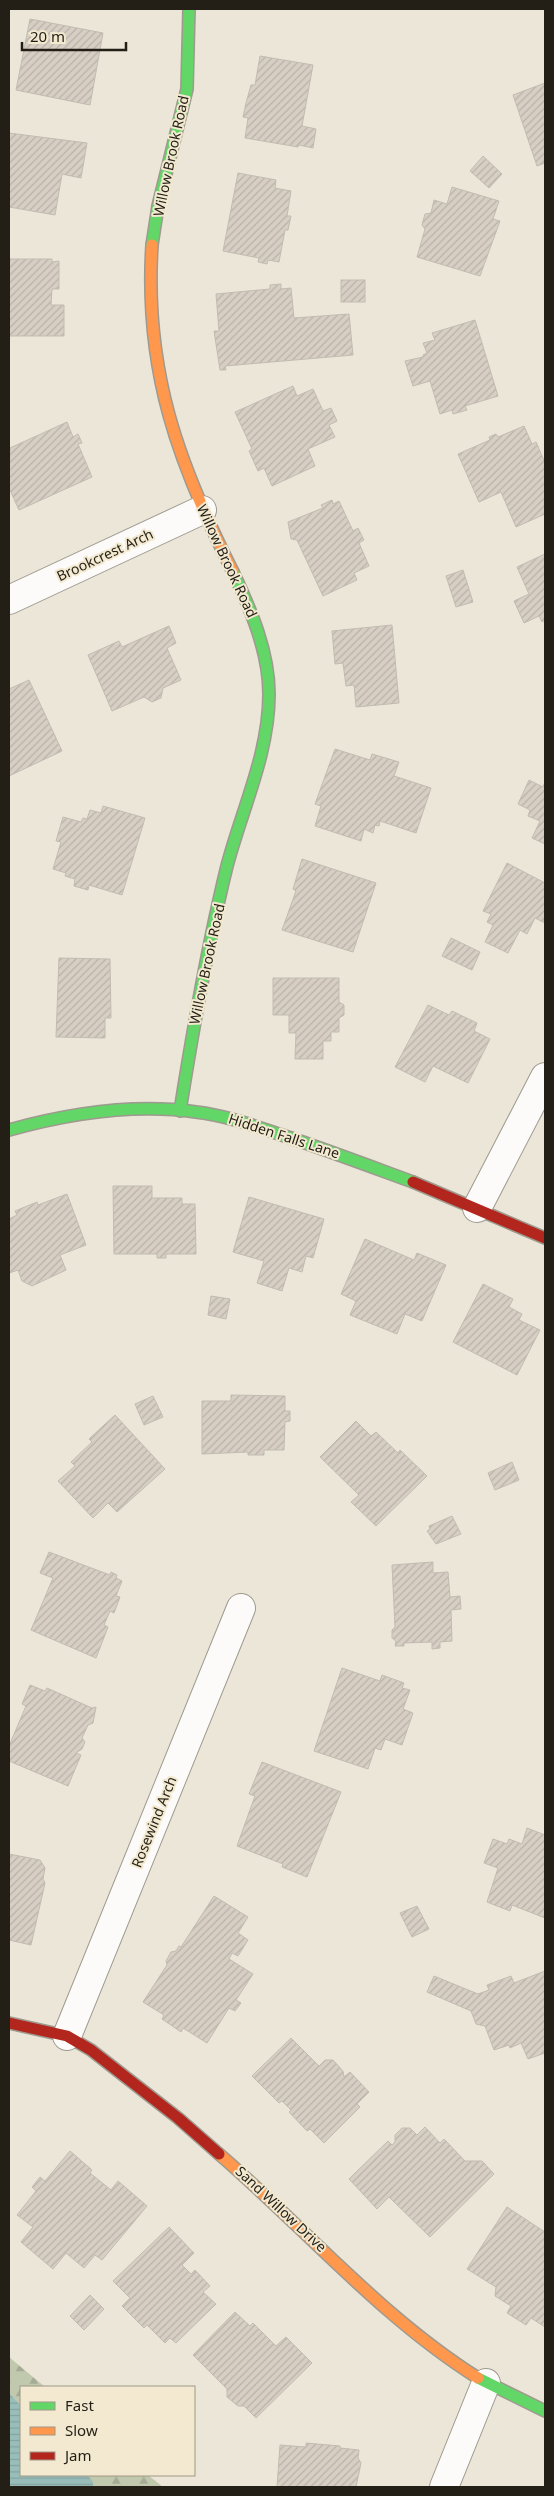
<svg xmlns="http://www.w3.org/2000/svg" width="554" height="2496" font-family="'Noto Sans',sans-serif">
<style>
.forest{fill:url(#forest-firs)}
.water{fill:url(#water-rules)}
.building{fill:url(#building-hatch);stroke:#c2bbb2}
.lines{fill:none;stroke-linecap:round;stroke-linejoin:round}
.street-casing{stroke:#9e9a8f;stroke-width:30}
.fast-casing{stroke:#9e9a8f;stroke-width:14}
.slow-casing{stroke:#9e9a8f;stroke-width:14}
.jam-casing{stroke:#9e9a8f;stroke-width:14}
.street{stroke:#fcfbf9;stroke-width:28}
.fast{stroke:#63d668;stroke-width:11}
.slow{stroke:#ff974d;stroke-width:11}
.jam{stroke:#b3261e;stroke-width:11}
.labels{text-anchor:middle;stroke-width:4;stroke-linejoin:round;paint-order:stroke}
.street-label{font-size:14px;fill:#231f16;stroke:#f3e9d0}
</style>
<defs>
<pattern id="forest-firs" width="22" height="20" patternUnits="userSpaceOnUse" patternTransform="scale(1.25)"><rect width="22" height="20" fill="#c0c8ad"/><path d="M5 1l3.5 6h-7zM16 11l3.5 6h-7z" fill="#a5ab94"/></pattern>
<pattern id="water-rules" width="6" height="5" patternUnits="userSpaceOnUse" patternTransform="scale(1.25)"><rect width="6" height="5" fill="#99beba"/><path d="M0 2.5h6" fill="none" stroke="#84a39f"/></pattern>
<pattern id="building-hatch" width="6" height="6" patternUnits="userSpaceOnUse" patternTransform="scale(1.25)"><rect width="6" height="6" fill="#d8cfc4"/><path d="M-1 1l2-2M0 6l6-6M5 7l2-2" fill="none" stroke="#b9b1a8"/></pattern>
</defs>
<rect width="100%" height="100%" fill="#ebe6d8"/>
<!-- forest -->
<path class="forest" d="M9 2357 45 2387H21V2475H148L163 2487H9Z"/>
<!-- water -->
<path class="water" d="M9 2393 21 2406V2475H87L93 2482V2487H9Z"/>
<!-- building -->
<g class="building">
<path d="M30 19 103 33 90 105 16 90Z"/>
<path d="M260 56 313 65 302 126 316 129 313 148 299 145 298 147 245 138 248 118 243 117 246 103 251 85H255Z"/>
<path d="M545 83V163L537 166 513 95Z"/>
<path d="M9 133 87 143 81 178 62 174 55 215 9 207Z"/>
<path d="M483 156 502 174 489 188 470 171Z"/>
<path d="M238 173 276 180 275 188 291 191 287 216H291L288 230H285L279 262 268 260 267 264 258 262 259 258 223 251Z"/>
<path d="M452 187 499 201 493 219 500 221 480 276 417 257 425 229 422 225 425 214 431 213 434 200 447 204Z"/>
<path d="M9 259H52V262L59 261V289H52L51 305H64V336H9Z"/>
<rect x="341" y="280" width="24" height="22"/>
<path d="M281 284V289L291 288 294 318 349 314 353 355 225 366 226 370H220L214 331H219L216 294 270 289V285Z"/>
<path d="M475 320 498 396 465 406 467 410 453 414 452 410 440 414 430 381 413 386 405 361 423 357V355L427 353 423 343 435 340 432 333Z"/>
<path d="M293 386 297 396 313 389 323 411 331 408 337 421 329 425 335 437 308 449 315 466 272 486 264 468 258 471 249 451 252 449 235 412Z"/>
<path d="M67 422 73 437 78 434 82 443 78 444 92 477 19 510 9 488 10 448Z"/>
<path d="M524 426 532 444 536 442 545 463V514L516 527 501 492 479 502 458 454 490 440 489 437 496 434 498 437Z"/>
<path d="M332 500 333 504 339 501 353 531 358 528 364 540 359 543 369 566 354 573 357 580 323 596 297 540 291 539 288 522 323 508 321 505Z"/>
<path d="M545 554V620L542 622 539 616 524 623 514 601 529 594 517 567Z"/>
<path d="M463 570 473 602 456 607 446 576Z"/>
<path d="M392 625 399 703 356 707 354 685 346 686 343 663 335 664 332 631Z"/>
<path d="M169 626 176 643 167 648 181 680 163 688 161 698 152 702 144 697 112 711 88 655 119 641 122 647Z"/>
<path d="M29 680 62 751 9 776V689Z"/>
<path d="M335 749 370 760 372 754 399 762 394 776 431 788 416 833 380 821 379 826 375 825 373 833 364 829 361 841 315 826 321 806 315 804Z"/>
<path d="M529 780 543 787 545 782V844L532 838 540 821 528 816 530 810 518 804Z"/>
<path d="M103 806 145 818 122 895 89 885 88 890 74 886 75 879 65 876 66 873 53 869 61 842 56 841 63 817 81 822 83 818 87 819 90 810 101 813Z"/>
<path d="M302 859 376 883 353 952 282 930 296 891 293 889Z"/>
<path d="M507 863 545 883V923L535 918 527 934 520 930 508 953 485 942 493 925 487 922 491 914 483 911Z"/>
<path d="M451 938 480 952 472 970 442 956Z"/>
<path d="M59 958 110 959 111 1018H105V1038L56 1037Z"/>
<path d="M273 978H339V1002L344 1005V1015L339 1018V1032H331V1041H323V1059H295L296 1033H289V1015H273Z"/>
<path d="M428 1005 449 1015 452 1011 477 1023 474 1031 490 1039 468 1083 433 1066 425 1082 395 1067Z"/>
<path d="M113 1186H152V1198H182V1204H195L196 1254H166V1258H157V1254H114Z"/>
<path d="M67 1194 86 1245 60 1255 66 1270 32 1286 22 1281 18 1270 9 1273V1219L17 1215 15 1211 37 1202 38 1205Z"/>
<path d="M249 1197 324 1219 313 1258 306 1256 302 1272 289 1268 282 1291 257 1283 264 1261 233 1252Z"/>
<path d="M365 1239 414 1260 417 1253 446 1265 422 1321 405 1314 397 1334 350 1315 356 1301 341 1294Z"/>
<path d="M483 1284 513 1299 509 1307 522 1314 519 1320 540 1330 517 1375 453 1342Z"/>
<path d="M211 1296 230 1299 226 1319 208 1315Z"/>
<path d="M231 1395 285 1396V1411H290V1421L285 1422 284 1450H264V1455H248V1452L202 1454V1401H231Z"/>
<path d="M153 1396 163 1417 144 1425 135 1404Z"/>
<path d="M115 1415 165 1469 117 1512 108 1503 93 1518 58 1481 75 1466 71 1462 92 1442 89 1439Z"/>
<path d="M356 1421 371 1436 376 1432 398 1453 400 1450 427 1476 376 1526 351 1502 359 1495 320 1457Z"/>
<path d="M512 1462 519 1480 495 1490 488 1473Z"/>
<path d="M452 1516 461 1534 436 1544 427 1531 430 1529 429 1526Z"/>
<path d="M49 1552 110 1575 111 1572 117 1575 116 1578 122 1581 116 1596 120 1597 114 1613 110 1611 104 1625 108 1627 96 1658 31 1630 53 1578 40 1573Z"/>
<path d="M433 1562V1573L448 1572 450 1597 460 1596 461 1609 451 1610 452 1641 440 1642V1648L432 1649V1642L404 1643V1646H395L396 1641 392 1638V1630L395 1627 392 1565Z"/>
<path d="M342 1668 380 1681 382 1675 404 1683 402 1688 410 1690 403 1709 413 1713 402 1745 385 1739 381 1750 375 1748 368 1769 314 1751Z"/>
<path d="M30 1685 45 1691 47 1688 92 1708 96 1707 93 1723 88 1725 82 1738 85 1742 82 1749 76 1753 81 1755 68 1786 9 1761V1746L26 1706 22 1704Z"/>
<path d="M262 1762 341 1792 307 1877 282 1867 283 1864 237 1846 255 1796 249 1794Z"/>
<path d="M527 1828 545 1835V1918L512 1905 510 1911 487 1902 498 1868 484 1863 493 1839 507 1844 509 1839 522 1844Z"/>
<path d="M9 1854 40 1860 45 1868 43 1879 45 1883 31 1945 9 1940Z"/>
<path d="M214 1896 248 1917 238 1933 248 1940 238 1956 232 1953 229 1959 253 1974 236 2000 241 2003 235 2011 229 2008 207 2043 183 2028 181 2032 162 2019 164 2015 143 2002 167 1965 166 1961 171 1952 176 1951 179 1946 181 1947Z"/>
<path d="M417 1906 429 1929 412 1937 400 1913Z"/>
<path d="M545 1971V2053L528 2059 521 2043 510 2048 509 2045 494 2050 485 2026 476 2024 471 2011 427 1992 434 1976 478 1994 489 1990 487 1985 511 1976 514 1983Z"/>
<path d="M291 2038 319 2066 325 2060H333L343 2071 344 2077 350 2072 369 2092 357 2104 360 2107 324 2143 310 2129 307 2131 289 2112 291 2110 282 2101 279 2103 252 2076Z"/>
<path d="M425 2127 440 2143 444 2139 465 2161H482L494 2174 430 2237 389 2197 377 2209 349 2179 388 2141 392 2145 395 2142V2135L402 2128H410L417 2135Z"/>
<path d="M70 2151 92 2170 90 2173 111 2190 118 2181 147 2206 102 2260 95 2255 84 2268 66 2253 53 2269 21 2242 33 2227 17 2215 36 2191 32 2187 40 2177 45 2181Z"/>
<path d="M507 2207 545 2232V2327L531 2318 526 2325 507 2313 511 2306 495 2296 496 2287 467 2269Z"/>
<path d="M169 2227 194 2253 182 2265 191 2274 195 2270 210 2286 203 2292 216 2304 176 2343 170 2338 165 2343 147 2325 144 2328 122 2306 130 2298 113 2281Z"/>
<path d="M90 2295 104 2309 84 2330 70 2316Z"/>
<path d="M235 2312 250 2326 253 2323 276 2346 286 2337 312 2363 256 2418 244 2406H238L227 2397V2389L193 2355Z"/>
<path d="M306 2443 340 2446V2448L359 2450 358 2458 361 2463 356 2487H277L280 2445 306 2447Z"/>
</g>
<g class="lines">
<defs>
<g id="street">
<path d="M9 600 202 510"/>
<path d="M477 1208 545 1077"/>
<path d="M67 2036 241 1608"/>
<path d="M444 2487 486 2383"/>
</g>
<g id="fast">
<path d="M152 245 158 206 187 89 189 9"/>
<path d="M180 1111C193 1029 207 947 227 866 242 809 269 754 269 694 269 652 251 610 233 572"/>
<path d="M9 1130C70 1113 133 1103 196 1112 230 1116 260 1128 291 1138 332 1152 372 1167 413 1182"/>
<path d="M478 2378 545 2411"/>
</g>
<g id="slow">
<path d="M152 245C144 370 178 463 233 572"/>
<path d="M219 2154C305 2228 381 2317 478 2378"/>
</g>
<g id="jam">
<path d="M413 1182 545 1238"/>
<path d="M9 2023 67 2036 91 2050 178 2118 219 2154"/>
</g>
</defs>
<!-- street casing -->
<use href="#street" class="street-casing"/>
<!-- fast casing -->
<use href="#fast" class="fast-casing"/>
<!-- slow casing -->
<use href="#slow" class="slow-casing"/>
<!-- jam casing -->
<use href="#jam" class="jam-casing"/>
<!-- street -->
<use href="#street" class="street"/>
<!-- fast -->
<use href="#fast" class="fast"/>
<!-- slow -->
<use href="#slow" class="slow"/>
<!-- jam -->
<use href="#jam" class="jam"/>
</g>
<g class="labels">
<!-- street labels -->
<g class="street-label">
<text transform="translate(171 156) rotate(-78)" y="5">Willow Brook Road</text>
<text transform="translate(105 555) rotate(-25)" y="5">Brookcrest Arch</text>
<text transform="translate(227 561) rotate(65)" y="5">Willow Brook Road</text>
<text transform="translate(207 964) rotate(-78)" y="5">Willow Brook Road</text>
<text transform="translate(284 1136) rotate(18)" y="5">Hidden Falls Lane</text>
<text transform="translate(154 1822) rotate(-68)" y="5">Rosewind Arch</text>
<text transform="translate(281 2209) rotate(43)" y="5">Sand Willow Drive</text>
</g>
</g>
<!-- border -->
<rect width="554" height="2496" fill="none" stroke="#231f16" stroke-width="20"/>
<!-- legend -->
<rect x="20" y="2386" width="175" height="90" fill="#f3e9d0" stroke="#a09886"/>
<rect x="30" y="2402" width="25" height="8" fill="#63d668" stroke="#a09886"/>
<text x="65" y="2411" font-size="15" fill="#231f16">Fast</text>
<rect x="30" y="2427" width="25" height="8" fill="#ff974d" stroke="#a09886"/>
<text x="65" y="2436" font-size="15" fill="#231f16">Slow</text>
<rect x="30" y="2452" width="25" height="8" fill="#b3261e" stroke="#a09886"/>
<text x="65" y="2461" font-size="15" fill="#231f16">Jam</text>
<!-- scale -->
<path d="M22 42v8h104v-8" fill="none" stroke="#231f16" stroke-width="2.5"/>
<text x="30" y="42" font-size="15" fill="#231f16" stroke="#f3e9d0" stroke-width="4" paint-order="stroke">20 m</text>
</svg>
